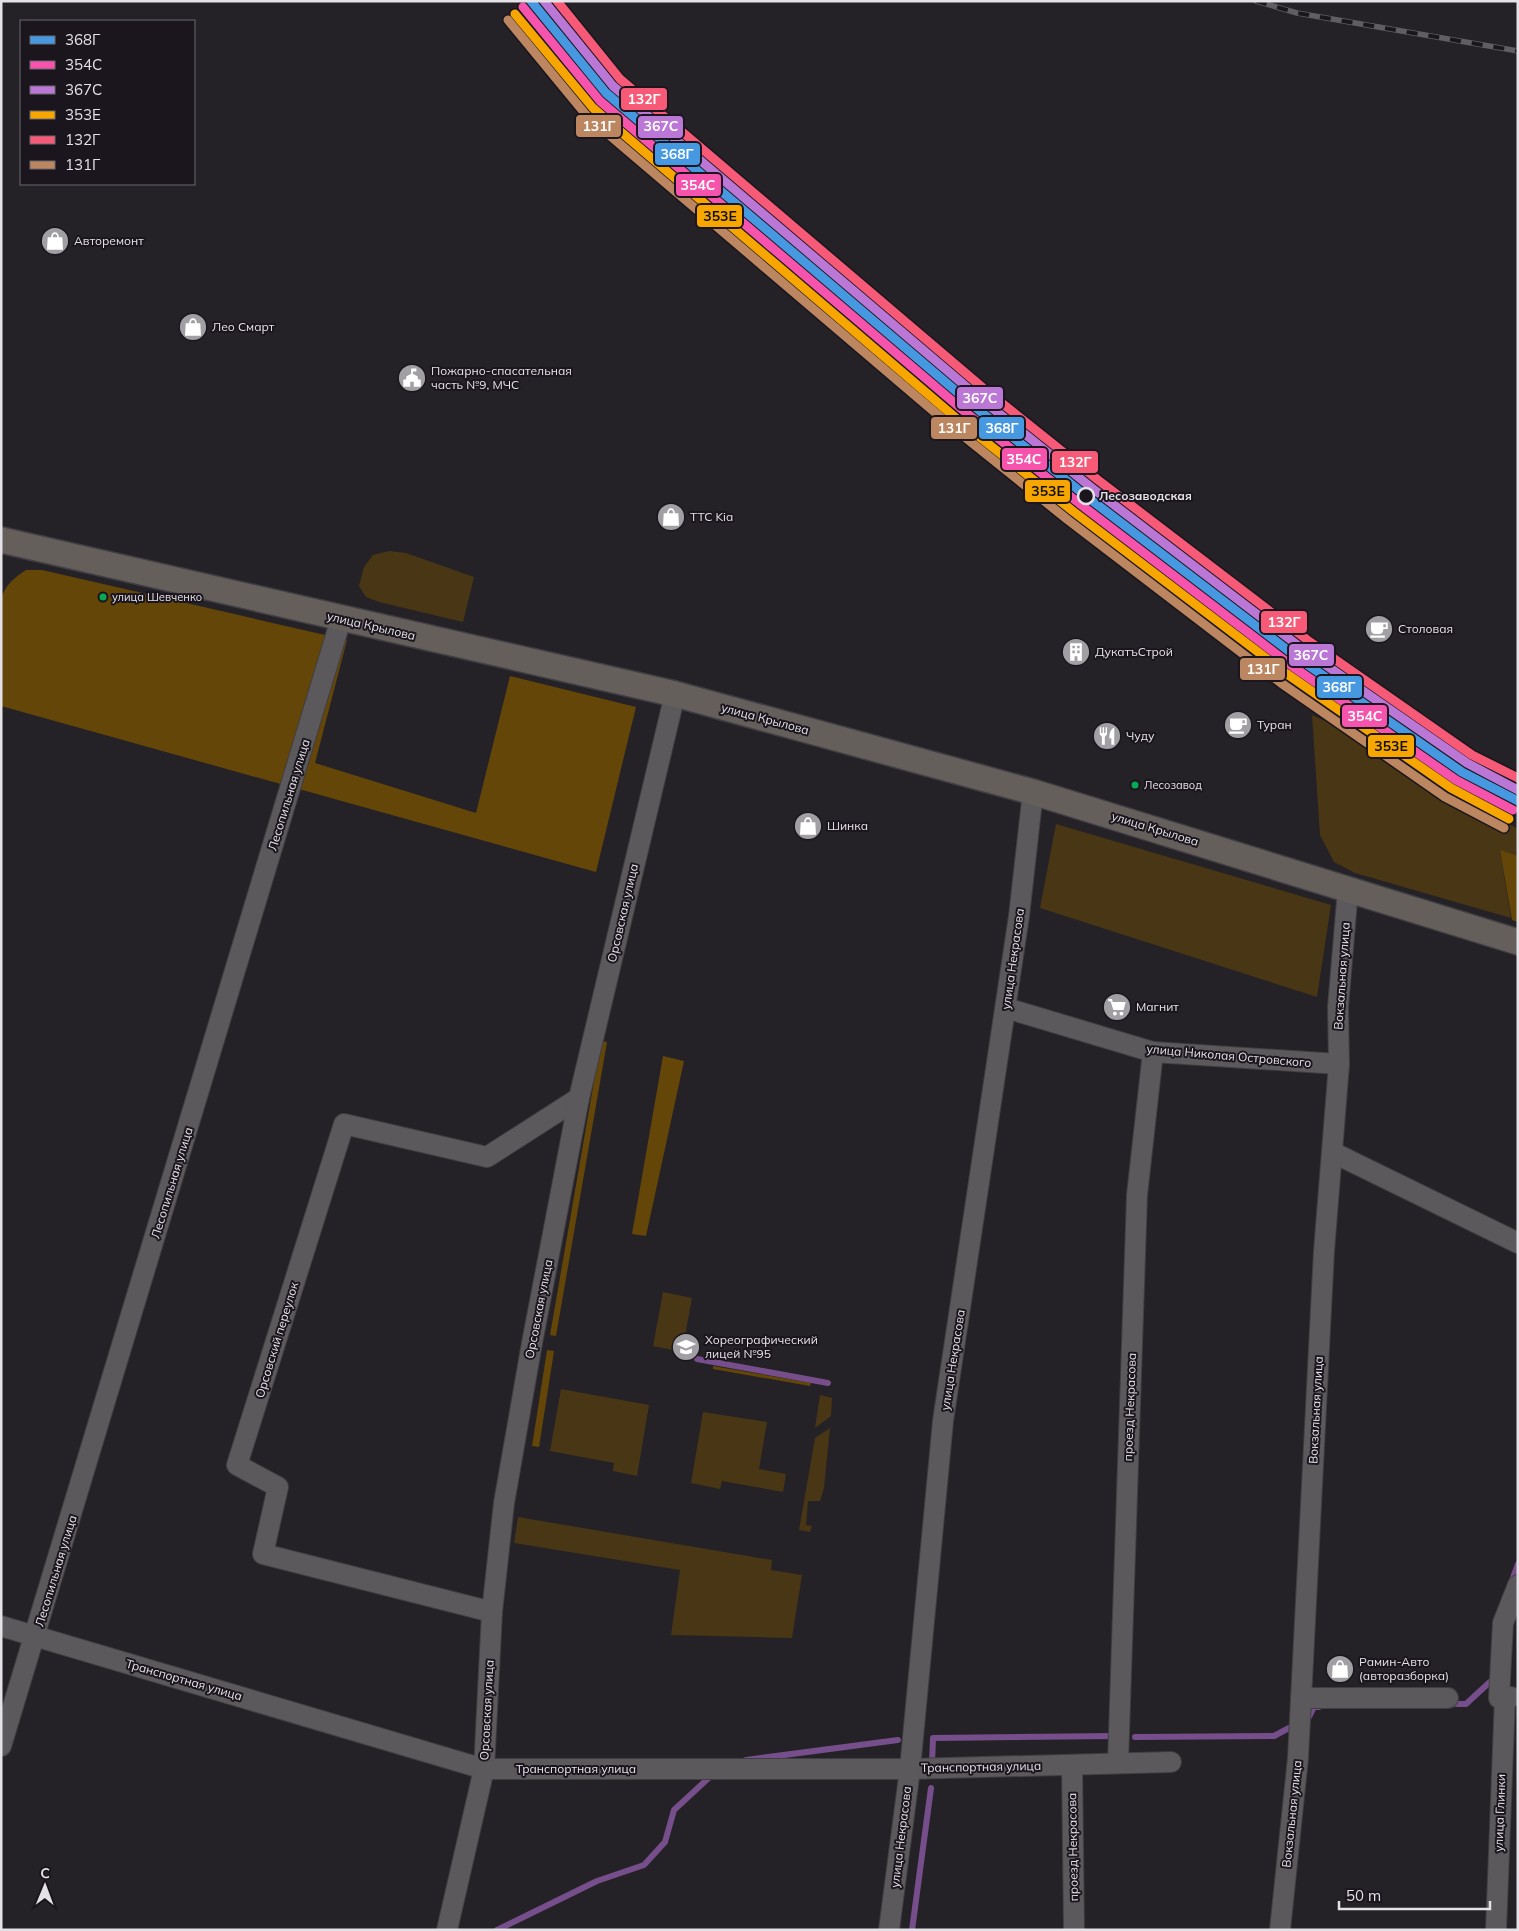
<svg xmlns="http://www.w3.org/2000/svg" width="1519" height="1931" font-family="Mulish,sans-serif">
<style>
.green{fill:#493615}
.forest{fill:#644609}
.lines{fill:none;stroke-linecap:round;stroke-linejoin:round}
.stream{stroke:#764e8b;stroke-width:6}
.minor-casing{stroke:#403e42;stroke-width:22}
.major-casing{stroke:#403e42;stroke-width:28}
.minor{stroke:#5b595c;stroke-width:20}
.major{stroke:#655f5c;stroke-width:25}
.rail-casing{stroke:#605e62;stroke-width:5.5}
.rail{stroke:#1b161e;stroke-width:4;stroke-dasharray:11;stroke-linecap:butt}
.rail-1-casing{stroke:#1b161e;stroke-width:12}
.rail-2-casing{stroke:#1b161e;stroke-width:12}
.rail-3-casing{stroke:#1b161e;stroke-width:12}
.rail-4-casing{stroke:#1b161e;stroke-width:12}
.rail-5-casing{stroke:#1b161e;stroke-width:12}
.rail-6-casing{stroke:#1b161e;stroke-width:12}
.rail-1{stroke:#4699e1;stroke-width:9}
.rail-2{stroke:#f653ac;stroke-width:9}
.rail-3{stroke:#ba77d6;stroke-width:9}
.rail-4{stroke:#f7a600;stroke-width:9}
.rail-5{stroke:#f75a77;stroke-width:9}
.rail-6{stroke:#bb8660;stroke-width:9}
.stop-dot{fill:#1b161e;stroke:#e5e2e7;stroke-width:2.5}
.bus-dot{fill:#06aa56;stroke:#1b161e;stroke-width:2}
.labels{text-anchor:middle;stroke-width:4;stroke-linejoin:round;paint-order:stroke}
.bus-label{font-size:11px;fill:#e5e2e7;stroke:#1b161e;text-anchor:start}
.poi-label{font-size:12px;fill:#e5e2e7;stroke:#1b161e;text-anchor:start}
.stop-label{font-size:12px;font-weight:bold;fill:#e5e2e7;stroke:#1b161e;text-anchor:start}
.street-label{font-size:12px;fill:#e5e2e7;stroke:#1b161e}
.line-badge{stroke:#1b161e;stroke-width:2}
.badge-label{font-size:14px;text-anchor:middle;font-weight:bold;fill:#fff}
.pale-badge-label{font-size:14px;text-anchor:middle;font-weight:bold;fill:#111}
</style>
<rect width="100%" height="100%" fill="#242226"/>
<!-- green -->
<g class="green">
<path d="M389 551 406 553 474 577 463 622 379 602 366 597 359 586 364 567 373 555Z"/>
<path d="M1312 715 1369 741 1518 829V856L1500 851 1511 918 1355 873 1334 862 1320 835Z"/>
<path d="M1056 824 1331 905 1317 997 1040 908Z"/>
<path d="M663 1292 692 1298 682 1352 653 1346Z"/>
<path d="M561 1389 649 1405 637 1476 613 1471 614 1463 550 1451Z"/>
<path d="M820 1395 832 1398 831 1416 815 1428Z"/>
<path d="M703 1412 767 1422 759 1469 786 1474 783 1492 722 1481 720 1489 691 1483Z"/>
<path d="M830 1428 824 1488 820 1501H808L806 1525 812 1526 810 1532 799 1530 815 1438Z"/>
<path d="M518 1517 772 1560 771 1570 802 1575 792 1638 671 1635 680 1570 514 1543Z"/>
</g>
<!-- forest -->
<g class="forest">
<path d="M26 570H42L347 640 315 763 476 813 510 676 636 707 596 872 1 706V599C5 585 14 578 26 570Z"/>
<path d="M1500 850 1518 856V922L1512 920Z"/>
<path d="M601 1041 607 1042 556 1336 550 1335Z"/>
<path d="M663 1056 684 1061 646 1236 632 1234Z"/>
<path d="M547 1350 554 1351 539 1447 532 1446Z"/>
<path d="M713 1366 811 1383 810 1386 713 1369Z"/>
</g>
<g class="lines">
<!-- stream -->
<g class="stream">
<path d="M697 1359 828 1383"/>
<path d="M1511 1583 1518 1564"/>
<path d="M1449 1704H1466L1492 1680 1493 1675"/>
<path d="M1308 1719 1314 1707H1319"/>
<path d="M1135 1737 1274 1736 1289 1728"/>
<path d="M746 1760 898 1740"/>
<path d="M932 1764 933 1738 1116 1736"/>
<path d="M497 1930 597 1881 644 1865 665 1842 674 1810 713 1774"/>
<path d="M912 1930 931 1788"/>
</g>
<defs>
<g id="minor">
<path d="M1006 1008 1153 1052 1339 1064"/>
<path d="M1332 1152 1518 1243"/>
<path d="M492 1612 263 1554 278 1487 237 1465 344 1124 487 1157 579 1098"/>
<path d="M1 1626 484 1769H910L1171 1762"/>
<path d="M1511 1697 1499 1698 1503 1623 1518 1585"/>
<path d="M1301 1698H1448"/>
<path d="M1 1746 341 619"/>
<path d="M1118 1763 1137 1195 1153 1052"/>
<path d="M1072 1765 1074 1930"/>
<path d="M447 1930 484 1769 492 1612 504 1503 532 1343 579 1098 675 694"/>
<path d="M889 1930 910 1769 943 1421 1019 916 1033 792"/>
<path d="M1280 1930 1298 1758 1324 1251 1339 1064 1338 1007 1348 889"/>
<path d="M1496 1930 1505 1697"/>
</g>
<path id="major" d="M1 540 675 694 1033 792 1518 942"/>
</defs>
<!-- minor casing -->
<use href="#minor" class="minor-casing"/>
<!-- major casing -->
<use href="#major" class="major-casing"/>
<!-- minor -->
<use href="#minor" class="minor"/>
<!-- major -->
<use href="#major" class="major"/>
<defs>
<path id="rail" d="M1256 1 1297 13 1518 51"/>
</defs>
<!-- rail casing -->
<use href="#rail" class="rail-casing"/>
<!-- rail -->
<use href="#rail" class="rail"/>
<defs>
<path id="rail-1" d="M531 1 606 93 970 403 1086 496 1298 658 1462 772 1518 801"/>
<path id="rail-2" d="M523 7 600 101 964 411 1080 504 1292 666 1456 780 1513 810"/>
<path id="rail-3" d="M544 1 613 86 976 395 1092 488 1304 650 1467 763 1518 790"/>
<path id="rail-4" d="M515 14 593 108 957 419 1074 512 1287 674 1451 788 1509 819"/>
<path id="rail-5" d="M557 1 620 79 983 388 1098 480 1310 642 1472 755 1518 778"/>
<path id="rail-6" d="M508 20 587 116 951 426 1068 520 1281 683 1445 797 1504 828"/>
</defs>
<!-- rail-1 casing -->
<use href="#rail-1" class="rail-1-casing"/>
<!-- rail-2 casing -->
<use href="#rail-2" class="rail-2-casing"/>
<!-- rail-3 casing -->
<use href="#rail-3" class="rail-3-casing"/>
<!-- rail-4 casing -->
<use href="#rail-4" class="rail-4-casing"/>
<!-- rail-5 casing -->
<use href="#rail-5" class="rail-5-casing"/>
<!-- rail-6 casing -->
<use href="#rail-6" class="rail-6-casing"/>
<!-- rail-1 -->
<use href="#rail-1" class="rail-1"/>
<!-- rail-2 -->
<use href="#rail-2" class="rail-2"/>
<!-- rail-3 -->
<use href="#rail-3" class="rail-3"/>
<!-- rail-4 -->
<use href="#rail-4" class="rail-4"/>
<!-- rail-5 -->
<use href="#rail-5" class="rail-5"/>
<!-- rail-6 -->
<use href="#rail-6" class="rail-6"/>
</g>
<!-- icons -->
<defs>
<symbol id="shop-disc" viewBox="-11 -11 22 22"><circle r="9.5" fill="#a19fa3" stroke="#1b161e"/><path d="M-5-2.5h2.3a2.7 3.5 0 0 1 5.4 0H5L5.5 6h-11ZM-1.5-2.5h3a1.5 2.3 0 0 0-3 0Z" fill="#fff"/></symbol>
<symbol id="civic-disc" viewBox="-11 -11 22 22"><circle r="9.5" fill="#a19fa3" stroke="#1b161e"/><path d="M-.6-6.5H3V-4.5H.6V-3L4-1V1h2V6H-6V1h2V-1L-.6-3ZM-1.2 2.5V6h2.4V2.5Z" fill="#fff"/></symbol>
<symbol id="cafe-disc" viewBox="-11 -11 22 22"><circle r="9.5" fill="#a19fa3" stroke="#1b161e"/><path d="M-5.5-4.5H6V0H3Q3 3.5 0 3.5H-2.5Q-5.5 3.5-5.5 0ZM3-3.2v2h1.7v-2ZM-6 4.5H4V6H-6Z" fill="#fff"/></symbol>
<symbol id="building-disc" viewBox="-11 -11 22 22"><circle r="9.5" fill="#a19fa3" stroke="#1b161e"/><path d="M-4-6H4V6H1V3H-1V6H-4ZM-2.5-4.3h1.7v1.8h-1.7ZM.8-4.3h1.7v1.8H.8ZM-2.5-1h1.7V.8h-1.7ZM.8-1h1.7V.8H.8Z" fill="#fff"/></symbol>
<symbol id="restaurant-disc" viewBox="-11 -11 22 22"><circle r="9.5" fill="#a19fa3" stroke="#1b161e"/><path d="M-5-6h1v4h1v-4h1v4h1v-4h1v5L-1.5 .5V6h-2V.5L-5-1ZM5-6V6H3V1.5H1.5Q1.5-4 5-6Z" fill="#fff"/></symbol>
<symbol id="supermarket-disc" viewBox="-11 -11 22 22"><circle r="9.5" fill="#a19fa3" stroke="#1b161e"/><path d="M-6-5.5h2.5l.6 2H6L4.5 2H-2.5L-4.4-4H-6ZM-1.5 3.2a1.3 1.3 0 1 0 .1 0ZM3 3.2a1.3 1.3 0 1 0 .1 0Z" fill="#fff"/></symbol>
<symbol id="school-disc" viewBox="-11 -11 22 22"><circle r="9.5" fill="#a19fa3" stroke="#1b161e"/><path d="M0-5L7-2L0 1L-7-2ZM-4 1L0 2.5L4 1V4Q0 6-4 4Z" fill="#fff"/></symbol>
</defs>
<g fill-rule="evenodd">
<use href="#shop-disc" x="39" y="225" width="32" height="32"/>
<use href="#shop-disc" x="177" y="311" width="32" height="32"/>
<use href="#civic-disc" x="396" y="362" width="32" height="32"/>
<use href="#shop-disc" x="655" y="501" width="32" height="32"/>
<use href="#cafe-disc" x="1363" y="613" width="32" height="32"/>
<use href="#building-disc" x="1060" y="636" width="32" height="32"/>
<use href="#cafe-disc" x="1222" y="709" width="32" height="32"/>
<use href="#restaurant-disc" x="1091" y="720" width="32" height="32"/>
<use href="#shop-disc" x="792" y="810" width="32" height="32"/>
<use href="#supermarket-disc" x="1101" y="991" width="32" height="32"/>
<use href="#school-disc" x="670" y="1331" width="32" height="32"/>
<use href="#shop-disc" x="1324" y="1653" width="32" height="32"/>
</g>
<!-- markers -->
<circle class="stop-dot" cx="1086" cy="496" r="8"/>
<g class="bus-dot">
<circle cx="103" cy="597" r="4.5"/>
<circle cx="1135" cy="785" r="4.5"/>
</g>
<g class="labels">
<!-- bus labels -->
<g class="bus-label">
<text x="112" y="601">улица Шевченко</text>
<text x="1144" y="789">Лесозавод</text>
</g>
<!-- poi labels -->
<g class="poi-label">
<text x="74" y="245">Авторемонт</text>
<text x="212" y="331">Лео Смарт</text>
<text x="431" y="375">Пожарно-спасательная<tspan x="431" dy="14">часть №9, МЧС</tspan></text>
<text x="690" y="521">ТТС Kia</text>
<text x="1398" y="633">Столовая</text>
<text x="1095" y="656">ДукатъСтрой</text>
<text x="1257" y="729">Туран</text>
<text x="1126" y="740">Чуду</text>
<text x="827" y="830">Шинка</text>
<text x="1136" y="1011">Магнит</text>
<text x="705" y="1344">Хореографический<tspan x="705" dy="14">лицей №95</tspan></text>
<text x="1359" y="1666">Рамин-Авто<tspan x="1359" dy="14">(авторазборка)</tspan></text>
</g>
<!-- stop labels -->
<g class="stop-label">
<text x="1099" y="500">Лесозаводская</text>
</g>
<!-- street labels -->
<g class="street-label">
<text transform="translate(371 626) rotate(13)" y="4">улица Крылова</text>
<text transform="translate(765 719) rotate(15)" y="4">улица Крылова</text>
<text transform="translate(289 795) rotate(-73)" y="4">Лесопильная улица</text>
<text transform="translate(1155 829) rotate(17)" y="4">улица Крылова</text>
<text transform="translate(623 913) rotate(-77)" y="4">Орсовская улица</text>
<text transform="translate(1013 959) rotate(-82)" y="4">улица Некрасова</text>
<text transform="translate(1342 976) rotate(-86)" y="4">Вокзальная улица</text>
<text transform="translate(1229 1056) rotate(5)" y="4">улица Николая Островского</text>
<text transform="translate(172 1183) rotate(-73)" y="4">Лесопильная улица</text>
<text transform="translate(539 1309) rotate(-79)" y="4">Орсовская улица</text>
<text transform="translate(277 1340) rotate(-73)" y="4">Орсовский переулок</text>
<text transform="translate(953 1360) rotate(-81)" y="4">улица Некрасова</text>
<text transform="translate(1130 1407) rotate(-88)" y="4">проезд Некрасова</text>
<text transform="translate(1316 1410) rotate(-87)" y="4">Вокзальная улица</text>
<text transform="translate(56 1571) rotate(-73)" y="4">Лесопильная улица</text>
<text transform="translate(184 1680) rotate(16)" y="4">Транспортная улица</text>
<text transform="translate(487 1710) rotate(-87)" y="4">Орсовская улица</text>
<text transform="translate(981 1767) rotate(-1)" y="4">Транспортная улица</text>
<text x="576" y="1773">Транспортная улица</text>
<text transform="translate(1500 1813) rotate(-88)" y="4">улица Глинки</text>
<text transform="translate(1292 1814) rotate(-84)" y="4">Вокзальная улица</text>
<text transform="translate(901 1837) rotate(-83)" y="4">улица Некрасова</text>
<text transform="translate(1073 1847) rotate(-91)" y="4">проезд Некрасова</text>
</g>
</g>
<g class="line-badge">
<rect x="620" y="87" width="48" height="24" rx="5" fill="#f75a77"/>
<rect x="575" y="114" width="47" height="24" rx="5" fill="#bb8660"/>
<rect x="637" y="115" width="47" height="24" rx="5" fill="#ba77d6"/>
<rect x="654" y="142" width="47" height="24" rx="5" fill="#4699e1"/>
<rect x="675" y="173" width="47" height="24" rx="5" fill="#f653ac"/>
<rect x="696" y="204" width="47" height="24" rx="5" fill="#f7a600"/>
<rect x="956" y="386" width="48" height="24" rx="5" fill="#ba77d6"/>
<rect x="930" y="416" width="48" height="24" rx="5" fill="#bb8660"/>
<rect x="978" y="416" width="47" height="24" rx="5" fill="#4699e1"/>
<rect x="1001" y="447" width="47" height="24" rx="5" fill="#f653ac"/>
<rect x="1051" y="450" width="48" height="24" rx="5" fill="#f75a77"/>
<rect x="1024" y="479" width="47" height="24" rx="5" fill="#f7a600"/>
<rect x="1260" y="610" width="48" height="24" rx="5" fill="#f75a77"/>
<rect x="1288" y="643" width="47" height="24" rx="5" fill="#ba77d6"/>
<rect x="1239" y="657" width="47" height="24" rx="5" fill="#bb8660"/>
<rect x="1316" y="675" width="47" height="24" rx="5" fill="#4699e1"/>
<rect x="1341" y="704" width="47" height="24" rx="5" fill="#f653ac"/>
<rect x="1367" y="734" width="48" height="24" rx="5" fill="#f7a600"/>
</g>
<g class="badge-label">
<text x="644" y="104">132Г</text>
<text x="599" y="131">131Г</text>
<text x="661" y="131">367С</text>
<text x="677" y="159">368Г</text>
<text x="698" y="190">354С</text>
<text x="980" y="403">367С</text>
<text x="954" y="433">131Г</text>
<text x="1002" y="433">368Г</text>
<text x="1024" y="464">354С</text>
<text x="1075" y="467">132Г</text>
<text x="1284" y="627">132Г</text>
<text x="1311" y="660">367С</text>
<text x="1263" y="674">131Г</text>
<text x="1339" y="692">368Г</text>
<text x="1365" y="721">354С</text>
</g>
<g class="pale-badge-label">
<text x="720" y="221">353Е</text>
<text x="1048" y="496">353Е</text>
<text x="1391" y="751">353Е</text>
</g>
<!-- border -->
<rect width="1519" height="1931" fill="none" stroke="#e5e2e7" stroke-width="5"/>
<!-- legend -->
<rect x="20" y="20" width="175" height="165" fill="#1b161e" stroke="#6c686e"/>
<rect x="30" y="36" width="25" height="8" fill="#4699e1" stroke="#6c686e"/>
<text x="65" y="45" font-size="15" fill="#e5e2e7">368Г</text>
<rect x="30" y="61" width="25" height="8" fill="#f653ac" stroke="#6c686e"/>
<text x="65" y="70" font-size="15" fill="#e5e2e7">354С</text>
<rect x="30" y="86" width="25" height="8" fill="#ba77d6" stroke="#6c686e"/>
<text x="65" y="95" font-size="15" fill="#e5e2e7">367С</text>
<rect x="30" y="111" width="25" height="8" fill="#f7a600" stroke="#6c686e"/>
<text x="65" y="120" font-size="15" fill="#e5e2e7">353Е</text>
<rect x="30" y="136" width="25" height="8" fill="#f75a77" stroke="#6c686e"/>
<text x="65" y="145" font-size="15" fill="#e5e2e7">132Г</text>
<rect x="30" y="161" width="25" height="8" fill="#bb8660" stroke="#6c686e"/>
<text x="65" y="170" font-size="15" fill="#e5e2e7">131Г</text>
<!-- north arrow -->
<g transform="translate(45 1886) rotate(1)" stroke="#1b161e" stroke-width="4" paint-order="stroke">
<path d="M0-4L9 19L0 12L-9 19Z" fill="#e5e2e7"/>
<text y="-8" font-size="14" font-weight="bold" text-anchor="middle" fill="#e5e2e7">С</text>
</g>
<!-- scale -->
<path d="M1339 1901v8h151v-8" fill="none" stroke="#e5e2e7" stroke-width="2.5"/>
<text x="1346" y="1901" font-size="15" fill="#e5e2e7" stroke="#1b161e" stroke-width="4" paint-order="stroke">50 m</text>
</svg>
